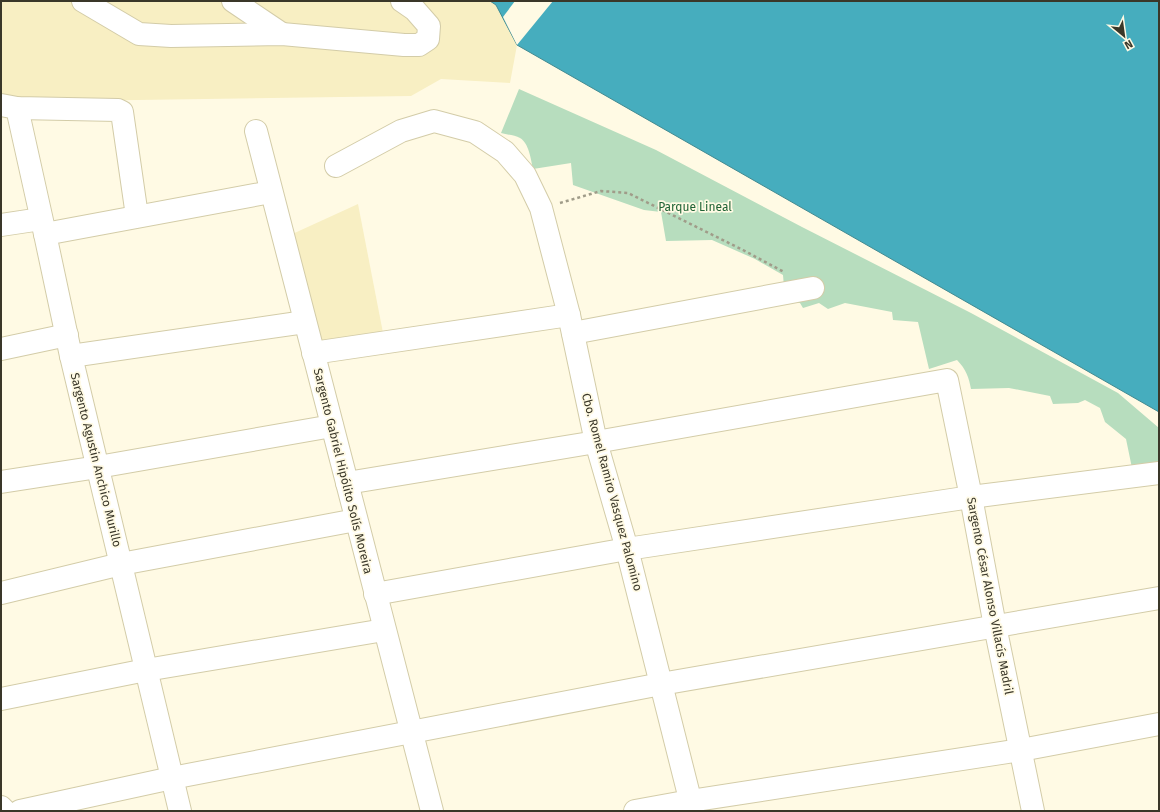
<svg xmlns="http://www.w3.org/2000/svg" width="1160" height="812" font-family="'Fira Sans',sans-serif">
<style>
.built{fill:#f8efc3}
.green{fill:#b7ddbe}
.water{fill:#46adbe;stroke:#428a91}
.pier{fill:#fffae4}
.lines{fill:none;stroke-linecap:round;stroke-linejoin:round}
.minor-casing{stroke:#d3cca8;stroke-width:24}
.path{stroke:#a09c89;stroke-width:2.5;stroke-dasharray:3 3;stroke-linecap:butt}
.minor{stroke:#fff;stroke-width:22}
.labels{text-anchor:middle;stroke-width:3.5;stroke-linejoin:round;paint-order:stroke}
.park-label{font-size:12px;fill:#1f6335;stroke:#fffae4}
.street-label{font-size:12px;fill:#3a3729;stroke:#fffae4}
</style>
<rect width="100%" height="100%" fill="#fffae4"/>
<!-- built -->
<g class="built">
<path d="M1 1H490L496 5 517 45 510 83 441 79 411 96 1 102Z"/>
<path d="M358 204 384 338 319 350 288 236Z"/>
</g>
<!-- green -->
<path class="green" d="M519 89 656 150 802 227 971 313 1118 393 1159 428V467L1132 468 1126 439 1105 422 1100 408 1085 400 1078 403 1053 404 1050 396 1009 388 971 389C969 378 966 369 957 360L929 369 918 322 893 320 892 312 845 303 828 309 819 303 803 308 800 303 793 302 784 287 783 275 755 259 712 240 666 241 661 212 644 210 573 185 571 163 533 169C531 160 529 143 520 138 515 135 507 135 501 133Z"/>
<!-- water -->
<path class="water" d="M490 1H1159V412L517 45 496 5Z"/>
<!-- pier -->
<path class="pier" d="M515 1H553L517 45 503 17Z"/>
<g class="lines">
<defs>
<g id="minor">
<path d="M83 1 139 34 171 36 282 34 404 45H419L428 39 429 26 415 10 402 1"/>
<path d="M233 1 282 34"/>
<path d="M1 105 17 108 118 110 122 112 137 216"/>
<path d="M17 108 45 234 71 356 180 811"/>
<path d="M256 131 432 811"/>
<path d="M336 166 401 131 434 121 475 132 505 152 525 175 541 208 569 315 596 442 627 549 693 811"/>
<path d="M1 225 41 219"/>
<path d="M45 234 271 192"/>
<path d="M573 333 813 288"/>
<path d="M1 349 67 335"/>
<path d="M313 353 569 315"/>
<path d="M71 356 305 322"/>
<path d="M1 482 98 467 332 426"/>
<path d="M347 483 596 442 947 380 971 497 995 626 1033 811"/>
<path d="M1 593 121 564 356 520"/>
<path d="M375 594 627 549 971 497 1159 473"/>
<path d="M1 699 146 670 384 630"/>
<path d="M1 807 5 811"/>
<path d="M20 811 172 778 661 684 1159 598"/>
<path d="M635 811 690 801 1021 750 1159 724"/>
</g>
</defs>
<!-- minor casing -->
<use href="#minor" class="minor-casing"/>
<!-- path -->
<path class="path" d="M560 203 601 191 628 193 743 250 784 272"/>
<!-- minor -->
<use href="#minor" class="minor"/>
</g>
<g class="labels">
<!-- park labels -->
<g class="park-label">
<text x="695" y="211">Parque Lineal</text>
</g>
<!-- street labels -->
<g class="street-label">
<text transform="translate(96 460) rotate(76)" y="4">Sargento Agustin Anchico Murillo</text>
<text transform="translate(343 471) rotate(76)" y="4">Sargento Gabriel Hipólito Solís Moreira</text>
<text transform="translate(612 492) rotate(75)" y="4">Cbo. Romel Ramiro Vasquez Palomino</text>
<text transform="translate(990 596) rotate(79)" y="4">Sargento César Alonso Villacís Madril</text>
</g>
</g>
<!-- border -->
<rect width="1160" height="812" fill="none" stroke="#3a3729" stroke-width="4"/>
<!-- north arrow -->
<g transform="translate(1124 36) rotate(151)" stroke="#fffae4" stroke-width="3" paint-order="stroke">
<path d="M0-3L7 15L0 10L-7 15Z" fill="#3a3729"/>
<text y="-6" font-size="11" font-weight="bold" text-anchor="middle" fill="#3a3729">N</text>
</g>
</svg>
